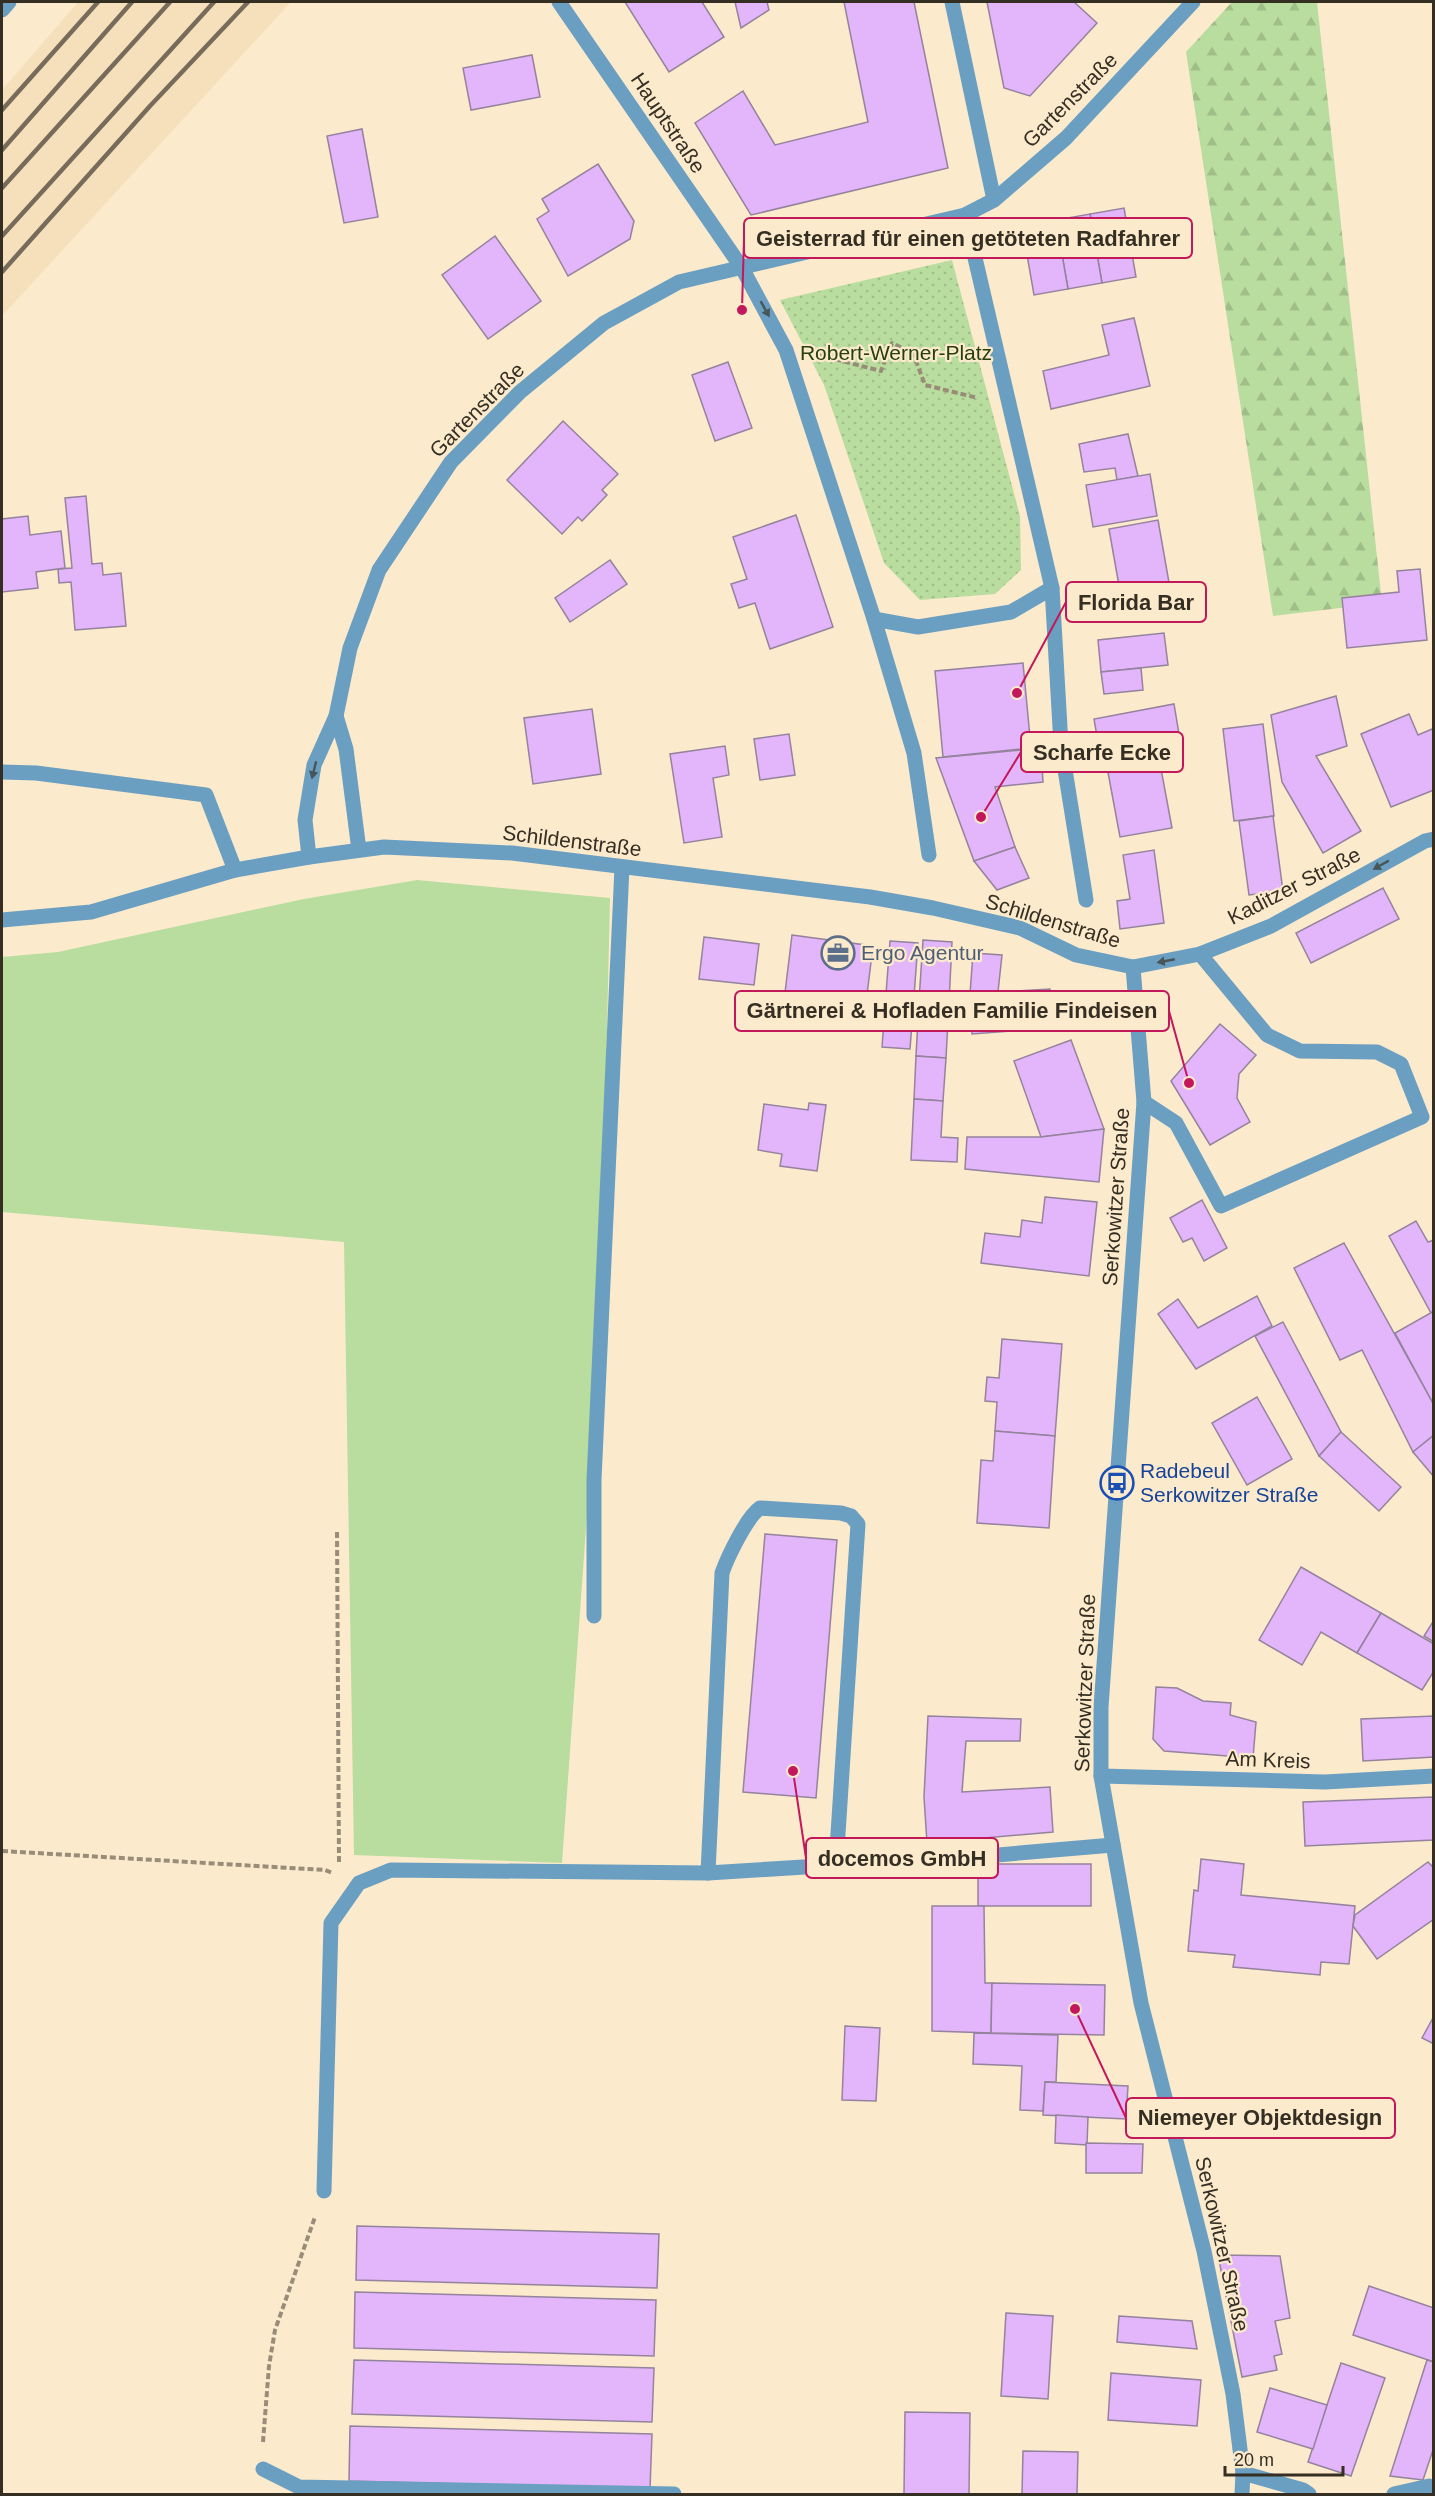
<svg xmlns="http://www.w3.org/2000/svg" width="1435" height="2496" font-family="Helvetica,sans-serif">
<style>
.built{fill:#f6e0bc}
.grass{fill:#b9dd9e}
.forest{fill:url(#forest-firs)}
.park{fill:url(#park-dots)}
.building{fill:#e3b5fa;stroke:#94839d;stroke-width:1.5}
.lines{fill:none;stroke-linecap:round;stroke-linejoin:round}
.path{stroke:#998d79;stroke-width:4;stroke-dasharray:6 3;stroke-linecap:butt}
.service{stroke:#6b9fc1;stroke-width:15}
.minor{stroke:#6b9fc1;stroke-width:15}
.tertiary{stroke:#6b9fc1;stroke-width:15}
.rail{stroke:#776c5b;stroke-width:4.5}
.oneway{fill:#48565a}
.labels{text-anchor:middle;stroke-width:4.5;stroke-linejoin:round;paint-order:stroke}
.street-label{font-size:21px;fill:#352e23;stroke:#fceacd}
.park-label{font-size:21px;fill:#263f0c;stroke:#fceacd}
.service-label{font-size:21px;fill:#4e5e75;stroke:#fceacd;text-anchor:start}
.transit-label{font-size:21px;fill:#164399;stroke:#fceacd;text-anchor:start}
.leader{fill:none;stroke:#c2185b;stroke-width:2}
.callout-dot{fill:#c2185b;stroke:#fceacd;stroke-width:2}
.callout{fill:#fceacd;stroke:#c2185b;stroke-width:2}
.callout-label{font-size:22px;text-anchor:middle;font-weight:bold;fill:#352e23}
</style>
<defs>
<pattern id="forest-firs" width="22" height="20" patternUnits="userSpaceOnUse" patternTransform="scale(1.5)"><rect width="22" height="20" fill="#b9dd9e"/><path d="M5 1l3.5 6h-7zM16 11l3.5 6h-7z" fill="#a0be88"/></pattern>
<pattern id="park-dots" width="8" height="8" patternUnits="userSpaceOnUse" patternTransform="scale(1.5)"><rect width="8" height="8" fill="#b9dd9e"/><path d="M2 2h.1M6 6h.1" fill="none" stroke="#a0be88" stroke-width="1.8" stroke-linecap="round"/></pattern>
</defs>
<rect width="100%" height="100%" fill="#fceacd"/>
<!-- built -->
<path class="built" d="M78 2H291L2 316V90Z"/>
<!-- grass -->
<path class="grass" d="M417 880 610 898 600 1333 562 1863 354 1855 344 1242 2 1212V957L58 952 304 899Z"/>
<!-- forest -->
<path class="forest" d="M1232 2H1317L1382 603 1273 616 1186 52Z"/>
<!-- park -->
<path class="park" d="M952 260 1020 516 1021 570 995 594 920 600 884 563 824 385 780 300Z"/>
<!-- building -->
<g class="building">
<path d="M625 2H702L724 37 669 72Z"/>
<path d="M735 2H767L769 10 741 28Z"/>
<path d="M844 2H914L948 168 751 215 695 123 743 91 775 145 868 122Z"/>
<path d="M987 2H1074L1097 23 1030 96 1004 88Z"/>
<path d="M532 55 540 97 471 110 463 68Z"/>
<path d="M362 129 378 217 344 223 327 136Z"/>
<path d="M598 164 634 221 630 239 568 276 537 219 549 211 542 199Z"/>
<path d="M1124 208 1136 277 1102 283 1090 214Z"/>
<path d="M1090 214 1102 283 1068 289 1056 220Z"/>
<path d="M1056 220 1068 289 1034 295 1022 226Z"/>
<path d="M495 236 541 301 488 339 442 275Z"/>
<path d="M1134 318 1150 386 1051 409 1043 371 1109 355 1102 325Z"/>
<path d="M728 362 752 428 715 441 692 375Z"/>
<path d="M563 421 618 474 602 490 607 495 582 521 578 517 562 534 507 480Z"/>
<path d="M1128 434 1138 476 1117 480 1115 468 1084 472 1079 444Z"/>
<path d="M1150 474 1157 516 1093 527 1086 485Z"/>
<path d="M86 496 92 564 102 563 103 575 121 573 126 626 75 630 71 582 59 583 58 569 72 568 65 498Z"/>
<path d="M796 515 833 627 770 649 755 603 739 608 731 584 747 579 733 537Z"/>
<path d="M28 516 30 535 61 531 65 568 36 572 38 588 2 592V519Z"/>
<path d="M1158 520 1171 594 1122 603 1109 529Z"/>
<path d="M610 560 627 584 570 622 555 598Z"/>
<path d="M1420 569 1427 640 1347 648 1342 598 1399 592 1397 571Z"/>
<path d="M1164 633 1168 665 1101 672 1098 640Z"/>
<path d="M1023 663 1031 748 943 757 935 671Z"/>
<path d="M1141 668 1143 690 1104 694 1101 672Z"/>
<path d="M1336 696 1347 746 1316 756 1361 831 1323 853 1282 782 1271 715Z"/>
<path d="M1174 704 1180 740 1100 754 1094 719Z"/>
<path d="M592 709 601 774 533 784 524 718Z"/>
<path d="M1409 714 1418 735 1432 729 1434 733V790L1391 807 1361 734Z"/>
<path d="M1263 724 1274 816 1234 821 1223 729Z"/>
<path d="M789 734 795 775 760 780 754 739Z"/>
<path d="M725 746 729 775 713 778 722 837 684 843 670 754Z"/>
<path d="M1041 748 1043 782 995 787 1015 847 974 861 936 758Z"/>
<path d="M1159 758 1172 828 1120 837 1107 767Z"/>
<path d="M1273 816 1283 891 1249 895 1239 821Z"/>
<path d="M1015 847 1029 878 997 890 974 861Z"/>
<path d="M1154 850 1164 923 1120 929 1117 901 1130 899 1123 855Z"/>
<path d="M1383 888 1399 919 1311 963 1296 933Z"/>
<path d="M792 935 873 946 864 1019 783 1009Z"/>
<path d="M704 937 759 944 754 985 699 979Z"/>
<path d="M923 940 952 942 949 1003 919 1001Z"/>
<path d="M890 941 918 943 910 1049 882 1047Z"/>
<path d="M973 953 1002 955 998 992 1050 989 1052 1028 972 1034 970 994Z"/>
<path d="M919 1001 949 1003 946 1058 916 1056Z"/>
<path d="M1220 1024 1256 1055 1239 1074 1237 1098 1250 1122 1210 1145 1171 1081Z"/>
<path d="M1071 1040 1104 1129 1041 1137 1014 1061Z"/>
<path d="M916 1056 946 1058 943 1101 914 1099Z"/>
<path d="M914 1099 943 1101 941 1137 958 1138 957 1162 911 1160Z"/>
<path d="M809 1103 826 1105 817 1171 780 1166 782 1154 758 1150 764 1104 808 1110Z"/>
<path d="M1104 1129 1099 1182 965 1169 967 1137H1041Z"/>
<path d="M1045 1197 1097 1202 1089 1276 981 1263 985 1233 1020 1237 1022 1220 1042 1223Z"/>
<path d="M1202 1200 1227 1248 1204 1261 1192 1238 1183 1242 1170 1218Z"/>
<path d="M1416 1221 1428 1242 1434 1240V1311L1431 1313 1389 1236Z"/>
<path d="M1344 1243 1434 1405V1435L1413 1452 1362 1350 1340 1360 1294 1268Z"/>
<path d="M1257 1296 1272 1326 1196 1369 1158 1314 1178 1299 1198 1328Z"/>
<path d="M1434 1311V1405L1395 1333Z"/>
<path d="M1283 1322 1341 1432 1319 1456 1255 1336Z"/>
<path d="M1002 1339 1062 1344 1055 1436 995 1431 997 1402 985 1401 987 1377 999 1378Z"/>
<path d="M1257 1397 1292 1459 1247 1485 1212 1423Z"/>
<path d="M995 1431 1055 1436 1049 1528 977 1523 981 1460 993 1461Z"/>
<path d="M1341 1432 1401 1487 1379 1511 1319 1456Z"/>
<path d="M1434 1435V1477L1413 1452Z"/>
<path d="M765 1534 837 1540 816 1798 743 1792Z"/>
<path d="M1301 1567 1381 1613 1357 1653 1321 1632 1302 1665 1259 1640Z"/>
<path d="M1381 1613 1434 1644V1671L1422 1690 1357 1653Z"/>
<path d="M1434 1620V1642L1424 1636Z"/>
<path d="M1156 1687 1177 1688 1203 1701 1231 1703 1230 1715 1256 1722 1253 1758 1164 1751 1153 1739Z"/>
<path d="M928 1716 1021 1719 1020 1741H966L962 1792 1050 1787 1053 1832 927 1843 924 1797Z"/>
<path d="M1434 1716V1757L1363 1761 1361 1719Z"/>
<path d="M1434 1797V1840L1305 1846 1303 1802Z"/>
<path d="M1201 1859 1244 1864 1241 1895 1355 1906 1349 1964 1321 1962 1320 1975 1233 1967 1235 1955 1188 1951 1194 1890 1198 1891Z"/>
<path d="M1428 1862 1434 1868V1919L1377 1959 1353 1926 1355 1915Z"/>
<rect x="978" y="1864" width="113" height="42"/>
<path d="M932 1906H984L985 1983H992L991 2033 932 2031Z"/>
<path d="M992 1983 1105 1985 1104 2035 991 2033Z"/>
<path d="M1434 2016V2044L1422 2038Z"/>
<path d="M845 2026 880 2028 876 2101 842 2100Z"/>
<path d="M974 2033 1058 2035 1056 2082H1045L1043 2111 1020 2110 1022 2066 973 2064Z"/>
<path d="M1045 2082 1128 2086 1126 2119 1043 2115Z"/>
<path d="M1056 2115 1088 2117 1087 2145 1055 2143Z"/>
<path d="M1086 2143 1143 2144 1142 2173H1086Z"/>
<path d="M357 2226 659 2234 657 2288 356 2280Z"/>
<path d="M1218 2255 1280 2256 1290 2318 1275 2321 1282 2354 1274 2356 1277 2370 1242 2377Z"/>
<path d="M1369 2286 1434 2308V2362L1353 2335Z"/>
<path d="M355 2292 656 2300 654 2356 354 2348Z"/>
<path d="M1006 2313 1053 2316 1048 2399 1001 2396Z"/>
<path d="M1119 2316 1192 2321 1197 2349 1117 2342Z"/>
<path d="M354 2360 654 2368 652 2422 352 2414Z"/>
<path d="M1427 2360 1434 2362V2447L1423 2480 1390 2476Z"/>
<path d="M1341 2363 1385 2378 1351 2476 1308 2462Z"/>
<path d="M1111 2373 1201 2380 1197 2426 1108 2420Z"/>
<path d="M1270 2388 1327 2405 1313 2449 1257 2432Z"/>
<path d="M905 2412 970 2413 969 2494H904Z"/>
<path d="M350 2426 652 2434 650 2489 349 2481Z"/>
<path d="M1023 2451 1078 2452 1077 2494H1022Z"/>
</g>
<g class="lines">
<!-- path -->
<g class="path">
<path d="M818 355 881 371 892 343 913 353 925 385 978 398"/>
<path d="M337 1532 339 1862"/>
<path d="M2 1851 325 1870 333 1873"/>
<path d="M263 2442 269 2366 275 2330 315 2217"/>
</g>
<!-- service -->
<g class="service">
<path d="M2 772 36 773 206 795 235 870"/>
<path d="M1144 1102 1176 1123 1221 1206 1422 1117 1401 1064 1377 1052 1300 1051 1267 1035 1200 954"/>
<path d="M594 1616V1480L622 867"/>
<path d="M708 1873 722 1573C728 1556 747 1517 760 1508L841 1513 851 1516 858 1524 836 1865"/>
<path d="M324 2191 331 1923 359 1883 391 1870 708 1873 836 1865H880L1113 1845"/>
<path d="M263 2469 299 2487 674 2494"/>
<path d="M1243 2473 1303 2490 1309 2494"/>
</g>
<!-- minor -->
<g class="minor">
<path d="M559 2 742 268 786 350 874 619 914 753 929 855"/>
<path d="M952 2 994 200"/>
<path d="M2 10 9 2"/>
<path d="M965 215 1052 588 1061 745 1086 900"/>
<path d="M874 619 918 627 1011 612 1052 588"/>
<path d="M336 716 346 749 359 850"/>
<path d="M309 857 305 820 314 765 336 716 350 648 379 570 451 462 520 392 604 323 679 282 965 215 994 200 1066 138 1193 2"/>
<path d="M1133 967 1200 954 1271 926 1425 841 1434 839"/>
<path d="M1101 1776 1325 1782 1434 1776"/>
<path d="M1394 2494 1429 2486"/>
</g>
<!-- tertiary -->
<path class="tertiary" d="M2 920 91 912 235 870 309 857 384 847 512 853 870 897 933 908 1020 928 1076 955 1133 967 1144 1102 1101 1707V1776L1141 2003 1204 2251 1233 2394 1243 2473 1242 2494"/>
<!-- rail -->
<g class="rail">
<path d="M2 110 98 2"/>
<path d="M2 150 132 2"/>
<path d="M2 188 170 2"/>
<path d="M2 236 214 2"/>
<path d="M2 272 150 106 248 2"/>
</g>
</g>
<!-- one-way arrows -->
<defs><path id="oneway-solid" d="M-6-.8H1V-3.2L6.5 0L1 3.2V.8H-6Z" transform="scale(1.5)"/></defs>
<g class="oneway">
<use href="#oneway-solid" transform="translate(765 309) rotate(61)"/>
<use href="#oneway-solid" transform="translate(314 770) rotate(104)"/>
<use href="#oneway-solid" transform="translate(1381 865) rotate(151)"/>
<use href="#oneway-solid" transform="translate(1166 961) rotate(169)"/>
</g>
<!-- icons -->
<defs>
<symbol id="office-ring" viewBox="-11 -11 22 22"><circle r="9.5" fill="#fceacd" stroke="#5c6f8a" stroke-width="1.5"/><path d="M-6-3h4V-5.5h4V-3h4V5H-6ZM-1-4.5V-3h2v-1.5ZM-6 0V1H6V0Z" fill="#5c6f8a"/></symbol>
<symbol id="bus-ring" viewBox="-11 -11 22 22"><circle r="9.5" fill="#fceacd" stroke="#1a4fb4" stroke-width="1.5"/><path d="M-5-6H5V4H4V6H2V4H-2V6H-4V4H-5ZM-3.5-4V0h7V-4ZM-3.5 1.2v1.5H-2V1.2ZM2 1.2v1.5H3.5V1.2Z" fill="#1a4fb4"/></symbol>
</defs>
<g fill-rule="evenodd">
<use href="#office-ring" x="819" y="934" width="38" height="38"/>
<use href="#bus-ring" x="1098" y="1464" width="38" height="38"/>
</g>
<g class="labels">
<!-- street labels -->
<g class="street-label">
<text transform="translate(1070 100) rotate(-45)" y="7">Gartenstraße</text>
<text transform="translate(668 123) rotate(56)" y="7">Hauptstraße</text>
<text transform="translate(477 410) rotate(-45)" y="7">Gartenstraße</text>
<text transform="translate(572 841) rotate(7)" y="7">Schildenstraße</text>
<text transform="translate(1294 886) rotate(-27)" y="7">Kaditzer Straße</text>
<text transform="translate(1053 921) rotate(17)" y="7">Schildenstraße</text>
<text transform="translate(1116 1197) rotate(-86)" y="7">Serkowitzer Straße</text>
<text transform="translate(1085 1683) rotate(-88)" y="7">Serkowitzer Straße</text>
<text transform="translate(1268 1760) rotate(2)" y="7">Am Kreis</text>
<text transform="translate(1222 2244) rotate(77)" y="7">Serkowitzer Straße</text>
</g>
<!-- park labels -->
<g class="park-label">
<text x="896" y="360">Robert-Werner-Platz</text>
</g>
<!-- service labels -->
<g class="service-label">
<text x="861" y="960">Ergo Agentur</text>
</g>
<!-- transit labels -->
<g class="transit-label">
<text x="1140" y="1478">Radebeul<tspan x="1140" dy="24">Serkowitzer Straße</tspan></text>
</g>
</g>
<!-- callouts -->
<path class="leader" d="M742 310L744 238M1017 693L1066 602M981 817L1021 752M1189 1083L1169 1011M793 1771L806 1858M1075 2009L1126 2118"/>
<g class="callout-dot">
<circle cx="742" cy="310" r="6"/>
<circle cx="1017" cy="693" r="6"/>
<circle cx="981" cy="817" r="6"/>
<circle cx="1189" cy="1083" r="6"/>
<circle cx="793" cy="1771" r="6"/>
<circle cx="1075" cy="2009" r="6"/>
</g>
<g class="callout">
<rect x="744" y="218" width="448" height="40" rx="6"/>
<rect x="1066" y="582" width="140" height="40" rx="6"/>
<rect x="1021" y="732" width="162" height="40" rx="6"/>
<rect x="735" y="991" width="434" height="40" rx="6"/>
<rect x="806" y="1838" width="192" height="40" rx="6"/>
<rect x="1126" y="2098" width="269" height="40" rx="6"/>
</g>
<g class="callout-label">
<text x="968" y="246">Geisterrad für einen getöteten Radfahrer</text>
<text x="1136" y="610">Florida Bar</text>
<text x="1102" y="760">Scharfe Ecke</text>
<text x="952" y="1018">Gärtnerei &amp; Hofladen Familie Findeisen</text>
<text x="902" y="1866">docemos GmbH</text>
<text x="1260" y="2125">Niemeyer Objektdesign</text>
</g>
<!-- border -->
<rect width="1435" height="2496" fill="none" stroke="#352e23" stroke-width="6"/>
<!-- scale -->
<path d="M1225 2466v9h118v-9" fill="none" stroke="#352e23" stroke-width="3"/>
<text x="1234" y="2466" font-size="18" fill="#352e23" stroke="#fceacd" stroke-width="4.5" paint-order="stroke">20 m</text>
</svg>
